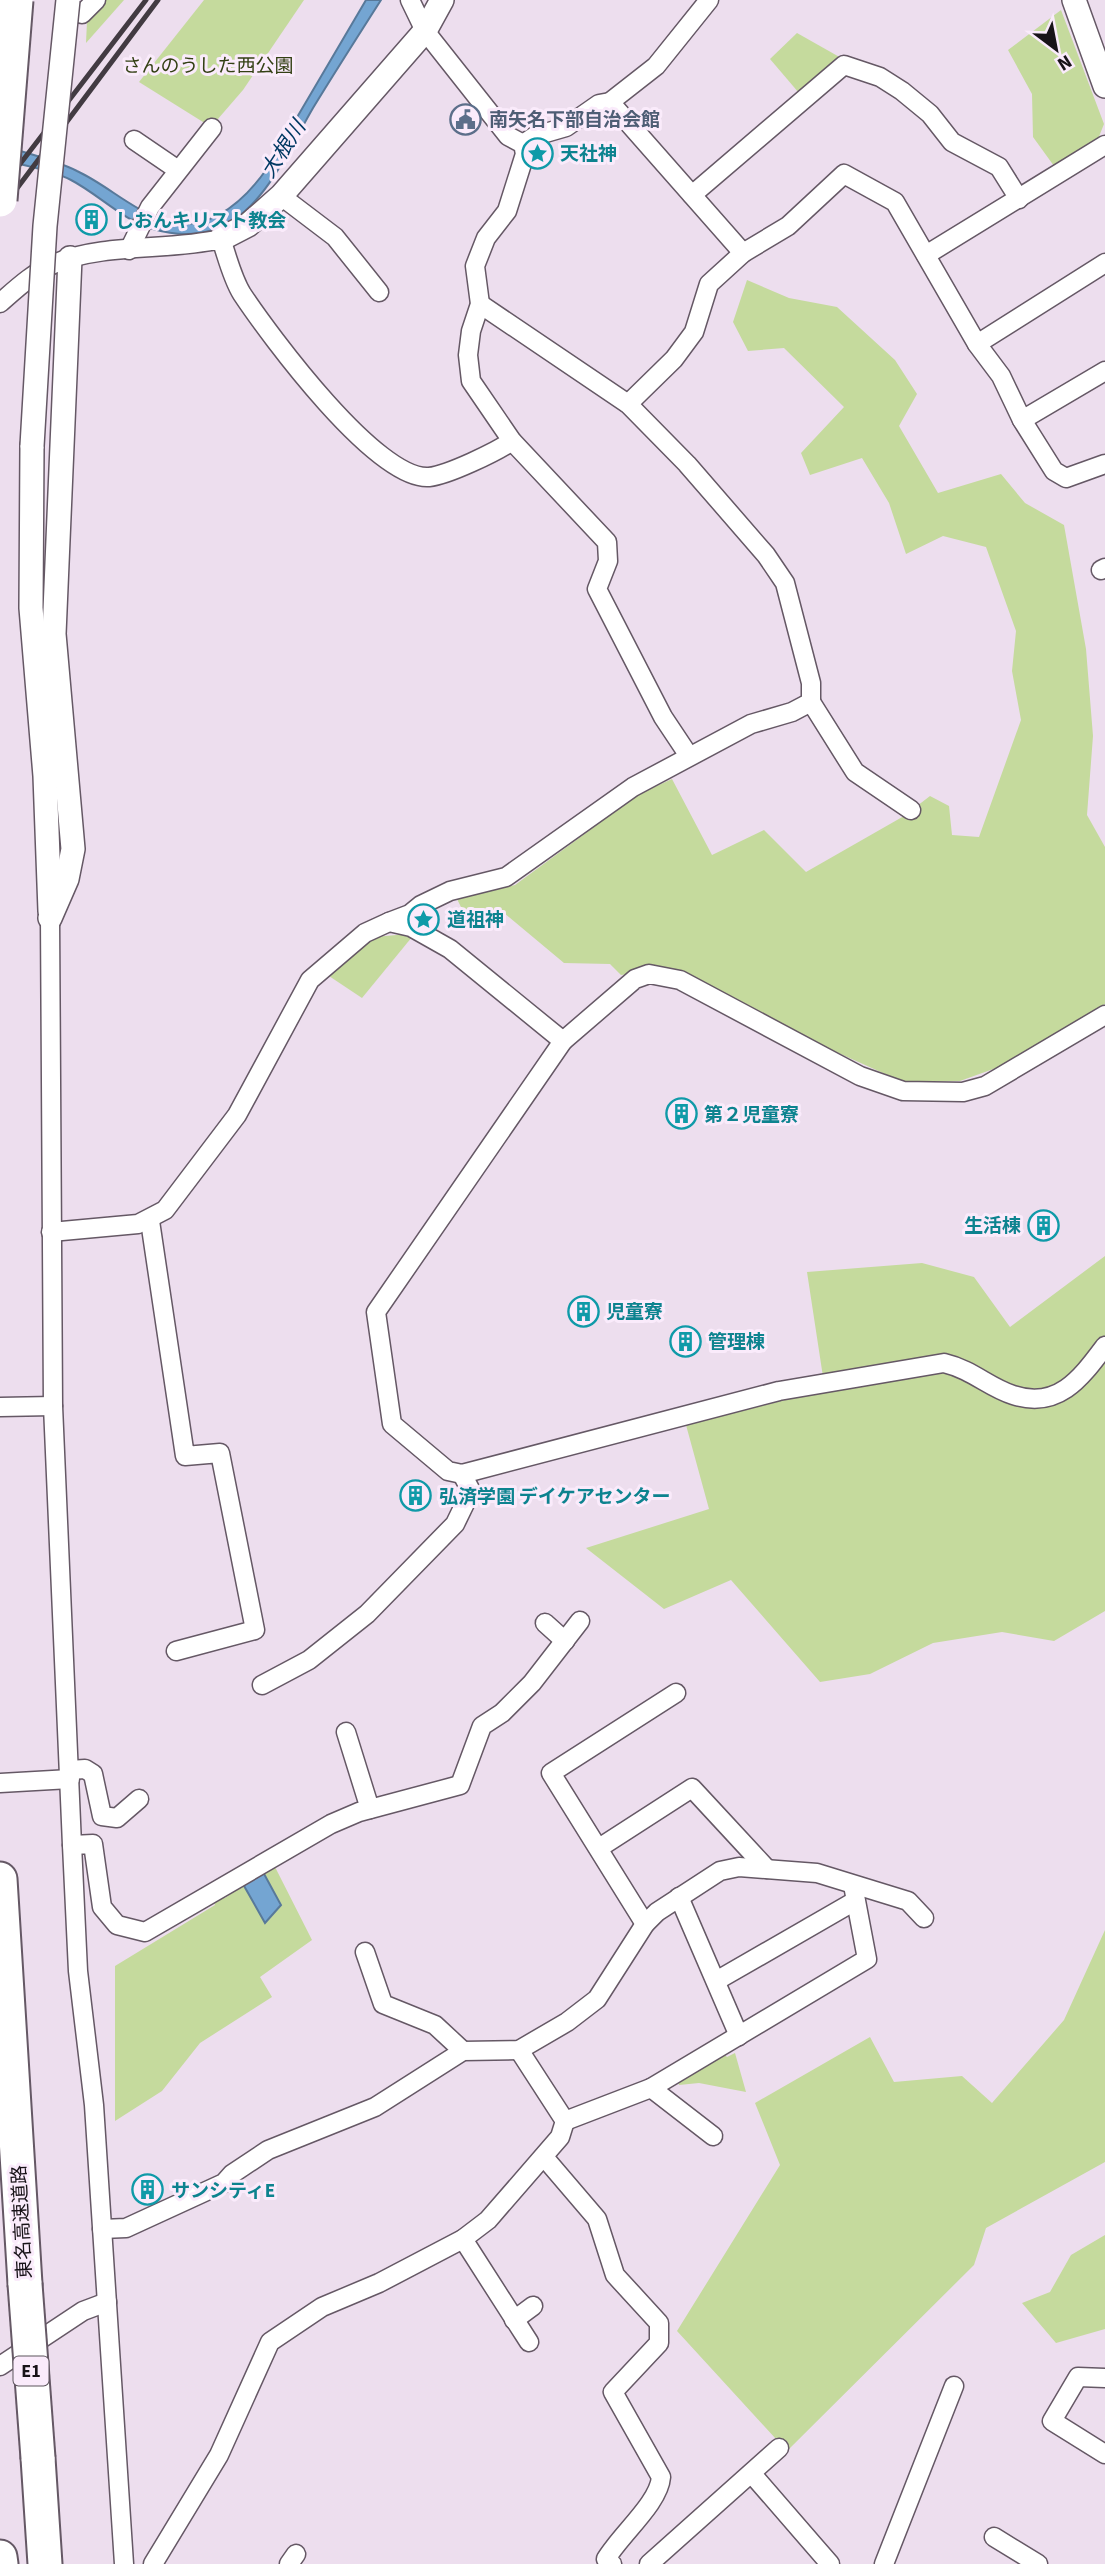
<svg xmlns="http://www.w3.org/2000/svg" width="1105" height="2564" font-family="'Source Sans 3','Noto Sans JP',sans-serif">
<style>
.green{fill:#c5da9d}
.water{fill:#74a5d2;stroke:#58799a;stroke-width:2}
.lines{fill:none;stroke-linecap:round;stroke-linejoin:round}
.minor-casing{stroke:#655865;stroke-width:21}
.tertiary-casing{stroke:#655865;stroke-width:26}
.motorway-casing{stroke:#655865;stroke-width:37}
.minor{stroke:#fff;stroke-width:18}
.tertiary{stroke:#fff;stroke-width:23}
.motorway{stroke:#fff;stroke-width:33}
.rail{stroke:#423b42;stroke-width:5}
.tertiary-bridge-casing{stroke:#655865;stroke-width:26;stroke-linecap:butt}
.motorway-bridge-casing{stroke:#655865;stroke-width:37;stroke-linecap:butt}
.tertiary-bridge{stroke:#fff;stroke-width:23}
.motorway-bridge{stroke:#fff;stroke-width:33}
.labels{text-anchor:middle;stroke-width:6;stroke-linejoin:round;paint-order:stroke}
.shield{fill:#faebfb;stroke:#5c545c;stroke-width:2}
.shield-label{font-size:18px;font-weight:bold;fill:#181318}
.park-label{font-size:19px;fill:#334014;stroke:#faebfb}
.service-label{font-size:19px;font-weight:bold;fill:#4e5e75;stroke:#faebfb;text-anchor:start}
.culture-label{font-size:19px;font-weight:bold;fill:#0d838f;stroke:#faebfb;text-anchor:start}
.street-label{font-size:19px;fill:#181318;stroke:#faebfb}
.water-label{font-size:21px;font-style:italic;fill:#003963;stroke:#faebfb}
</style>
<rect width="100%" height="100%" fill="#eddeee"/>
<!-- green -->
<g class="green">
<path d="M88 0H124L86 43Z"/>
<path d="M204 0H304L243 90 211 127 139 82Z"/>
<path d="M1061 10 1104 124 1098 139 1054 166 1033 137 1032 94 1008 50Z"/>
<path d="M797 33 843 59 799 93 770 59Z"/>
<path d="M747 280 789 298 837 307 895 360 917 394 899 426 938 493 1001 474 1025 503 1064 525 1086 649 1093 736 1087 815 1105 847V1004L1010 1063 960 1081 903 1082 825 1047 677 970C652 963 645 973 621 975L610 964 564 963 504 913 463 911 457 899 515 885 639 794 672 779 712 855 764 830 806 872 904 816 930 796 949 806 952 835 979 837 1021 720 1012 671 1016 631 986 547 943 536 906 554 889 503 862 458 810 475 801 453 844 407 784 348 748 351 733 322Z"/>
<path d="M408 934 412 937 362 998 329 976 374 937Z"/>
<path d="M1105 1256V1611L1054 1641 1002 1632 933 1643 870 1674 820 1682 731 1580 664 1609 586 1548 709 1509 686 1425 825 1390 807 1272 922 1263 974 1277 1010 1327Z"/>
<path d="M273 1863 312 1940 260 1977 272 1997 200 2043 162 2091 115 2121V1966L215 1905 213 1900 222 1895 225 1898Z"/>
<path d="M1105 1930V2162L986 2228 974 2265 787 2451 677 2331 780 2165 755 2103 870 2037 894 2082 962 2076 992 2103 1064 2020Z"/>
<path d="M723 2053 727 2057 735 2053 746 2092 699 2083 679 2085 678 2081Z"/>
<path d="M1105 2235V2329L1056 2343 1022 2303 1050 2292 1071 2255Z"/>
</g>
<!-- water -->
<g class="water">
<path d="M366 0H381C358 36 335 72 313 108 276 172 245 256 153 229 124 221 98 194 71 180 50 169 23 166 0 159V145C25 153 53 159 77 171 105 184 128 206 157 218 202 238 241 205 266 170Z"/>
<path d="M263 1872 281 1905 265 1923 243 1884Z"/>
</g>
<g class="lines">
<defs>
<g id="minor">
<path d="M410 0 425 31 508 136 523 144 525 154 507 211 486 238 475 266 480 304 471 331 468 355 471 381 512 441 607 542 608 561 597 589 663 717 689 756"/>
<path d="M82 14 96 0"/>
<path d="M610 102 743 253"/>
<path d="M134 140 178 170"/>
<path d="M523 144 535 136 566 127 599 104 610 102 656 66 709 0"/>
<path d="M692 195 844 65 880 77 902 91 930 114 952 142 999 167 1019 199"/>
<path d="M281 196 335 237 379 292"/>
<path d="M129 250 150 207 212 128"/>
<path d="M926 255 1105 145"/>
<path d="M0 303C17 288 34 272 56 263 105 243 169 251 221 239 227 256 232 278 242 294 270 336 377 481 429 477 448 475 496 452 512 441"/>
<path d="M977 344 1105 263"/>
<path d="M628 404 674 359 694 332 709 284 743 253 788 226 844 174 895 202 977 344 1001 376 1022 420 1054 471 1066 478 1105 464"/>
<path d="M1022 420 1105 371"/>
<path d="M1101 570 1105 568"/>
<path d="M811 702 855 772 911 810"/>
<path d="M50 918 53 1406 72 1845 78 1971 94 2105 124 2564"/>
<path d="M389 922 410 914 421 905 450 891 506 877 633 787 751 724 792 712 811 702V683L785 583 766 555 687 464 628 404 480 304"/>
<path d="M1105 1015 985 1086 963 1092 903 1091 860 1076 680 980 649 974 635 979 563 1041 376 1312 392 1424 448 1471 462 1474 779 1391 944 1363C973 1370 988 1387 1013 1395 1058 1410 1081 1378 1105 1346"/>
<path d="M150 1221 185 1456 220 1453 255 1630 176 1651"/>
<path d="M51 1232 138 1224 165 1210 237 1115 310 980 365 933 389 922 411 927 450 949 563 1041"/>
<path d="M0 1407 53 1406"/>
<path d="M545 1623 565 1641"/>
<path d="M262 1685 309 1660 367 1614 455 1524 471 1491 462 1474"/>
<path d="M346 1732 370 1809"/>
<path d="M70 1770 85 1769 93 1774 102 1816 117 1818 139 1799"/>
<path d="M0 1783 70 1779"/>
<path d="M72 1845 93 1844 102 1907 117 1925 145 1932 331 1824 359 1812 460 1785 482 1726 502 1713 532 1683 580 1621"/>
<path d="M599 1848 692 1788 767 1869"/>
<path d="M679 1897 739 2036"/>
<path d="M645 1924 551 1773 676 1693"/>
<path d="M365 1952 383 2004 435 2025 463 2051"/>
<path d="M716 1981 855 1901"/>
<path d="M651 2088 713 2136"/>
<path d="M565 2121 651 2088 867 1959 853 1885"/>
<path d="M544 2157 597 2219 615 2275 659 2323V2343L613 2392 661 2477C659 2503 621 2534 606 2559L612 2564"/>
<path d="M102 2229 126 2228 224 2183 232 2174 268 2150 375 2107 463 2051 519 2050 567 2022 597 1999 645 1924 657 1912 720 1871 739 1867 817 1873 908 1901 924 1918"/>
<path d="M463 2239 529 2342"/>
<path d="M514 2320 533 2306"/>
<path d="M0 2366 83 2311 107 2302"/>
<path d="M1105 2378 1078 2377 1052 2421 1105 2454"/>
<path d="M752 2474 830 2564"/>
<path d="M994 2537 1038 2564"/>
<path d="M153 2564 219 2455 270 2342 322 2307 379 2283 463 2239 488 2220 560 2137 565 2121 519 2050"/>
<path d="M289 2564 296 2554"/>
<path d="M649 2564 779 2448"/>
<path d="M884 2564 954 2386"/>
</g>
<g id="tertiary">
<path d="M1074 0 1105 86"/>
<path d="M221 239 248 225 281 196 425 31 442 0"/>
<path d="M32 446 31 608 45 776 50 911"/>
<path d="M50 918 67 879 73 849 54 634 70 258"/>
</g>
<g id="motorway">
<path d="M0 1879 25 2284"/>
<path d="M38 2458 45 2564"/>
<path d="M0 2557 1 2564"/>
</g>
</defs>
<!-- minor casing -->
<use href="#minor" class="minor-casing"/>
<!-- tertiary casing -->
<use href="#tertiary" class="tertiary-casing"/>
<!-- motorway casing -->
<use href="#motorway" class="motorway-casing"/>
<!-- minor -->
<use href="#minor" class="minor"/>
<!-- tertiary -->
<use href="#tertiary" class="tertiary"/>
<!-- motorway -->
<use href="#motorway" class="motorway"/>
<!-- rail -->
<g class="rail">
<path d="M0 190 146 0"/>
<path d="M0 211 158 0"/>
</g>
<defs>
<path id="tertiary-bridge" d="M32 446 45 226 68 0"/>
<g id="motorway-bridge">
<path d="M0 200 16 0"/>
<path d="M25 2284 38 2458"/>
</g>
</defs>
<!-- tertiary-bridge casing -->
<use href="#tertiary-bridge" class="tertiary-bridge-casing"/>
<!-- motorway-bridge casing -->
<use href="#motorway-bridge" class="motorway-bridge-casing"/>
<!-- tertiary-bridge -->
<use href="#tertiary-bridge" class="tertiary-bridge"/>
<!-- motorway-bridge -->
<use href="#motorway-bridge" class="motorway-bridge"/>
</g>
<!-- icons -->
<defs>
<symbol id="civic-ring" viewBox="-11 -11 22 22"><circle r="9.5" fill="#faebfb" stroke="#5c6f8a" stroke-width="1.5"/><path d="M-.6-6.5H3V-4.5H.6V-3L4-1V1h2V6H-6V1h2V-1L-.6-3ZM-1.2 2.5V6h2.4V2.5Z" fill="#5c6f8a"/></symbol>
<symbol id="sight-ring" viewBox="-11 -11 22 22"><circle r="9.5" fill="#faebfb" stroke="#0f9aa8" stroke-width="1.5"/><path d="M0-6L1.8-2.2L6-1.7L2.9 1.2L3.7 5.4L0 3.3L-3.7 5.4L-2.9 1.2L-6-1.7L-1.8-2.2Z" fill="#0f9aa8"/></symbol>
<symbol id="building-ring" viewBox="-11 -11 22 22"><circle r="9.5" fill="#faebfb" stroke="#0f9aa8" stroke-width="1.5"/><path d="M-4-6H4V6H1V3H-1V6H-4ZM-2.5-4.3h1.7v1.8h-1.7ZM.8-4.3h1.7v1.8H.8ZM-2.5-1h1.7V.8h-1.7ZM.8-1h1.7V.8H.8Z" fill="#0f9aa8"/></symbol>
</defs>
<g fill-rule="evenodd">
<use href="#civic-ring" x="448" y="102" width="35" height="35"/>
<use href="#sight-ring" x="520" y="136" width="35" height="35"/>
<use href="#building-ring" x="74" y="202" width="35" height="35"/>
<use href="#sight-ring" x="406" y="902" width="35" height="35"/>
<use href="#building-ring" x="664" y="1096" width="35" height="35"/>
<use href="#building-ring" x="1026" y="1208" width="35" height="35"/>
<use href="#building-ring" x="566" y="1294" width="35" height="35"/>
<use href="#building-ring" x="668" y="1324" width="35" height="35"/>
<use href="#building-ring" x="398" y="1478" width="35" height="35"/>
<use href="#building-ring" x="130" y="2172" width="35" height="35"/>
</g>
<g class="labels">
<!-- shield labels -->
<rect class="shield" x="13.5" y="2356.5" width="35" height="29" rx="5"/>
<g class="shield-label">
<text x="31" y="2377">E1</text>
</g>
<!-- park labels -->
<g class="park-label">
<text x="208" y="72">さんのうした西公園</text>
</g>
<!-- service labels -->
<g class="service-label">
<text x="489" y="126">南矢名下部自治会館</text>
</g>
<!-- culture labels -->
<g class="culture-label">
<text x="560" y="160">天社神</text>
<text x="115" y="227">しおんキリスト教会</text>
<text x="447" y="926">道祖神</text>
<text x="704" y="1121">第２児童寮</text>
<text x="1021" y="1232" text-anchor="end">生活棟</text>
<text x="606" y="1318">児童寮</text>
<text x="708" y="1348">管理棟</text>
<text x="439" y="1503">弘済学園 デイケアセンター</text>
<text x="171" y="2197">サンシティE</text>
</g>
<!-- street labels -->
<g class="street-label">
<text transform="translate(21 2222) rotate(-93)" y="7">東名高速道路</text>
</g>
<!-- water labels -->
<g class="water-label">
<text transform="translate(283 149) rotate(-57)" y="7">大根川</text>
</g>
</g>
<!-- north arrow -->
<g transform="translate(1056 49) rotate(148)" stroke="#faebfb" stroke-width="5" paint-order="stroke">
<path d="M0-5L12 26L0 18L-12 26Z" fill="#181318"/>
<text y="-10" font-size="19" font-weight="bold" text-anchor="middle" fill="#181318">N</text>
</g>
</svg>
